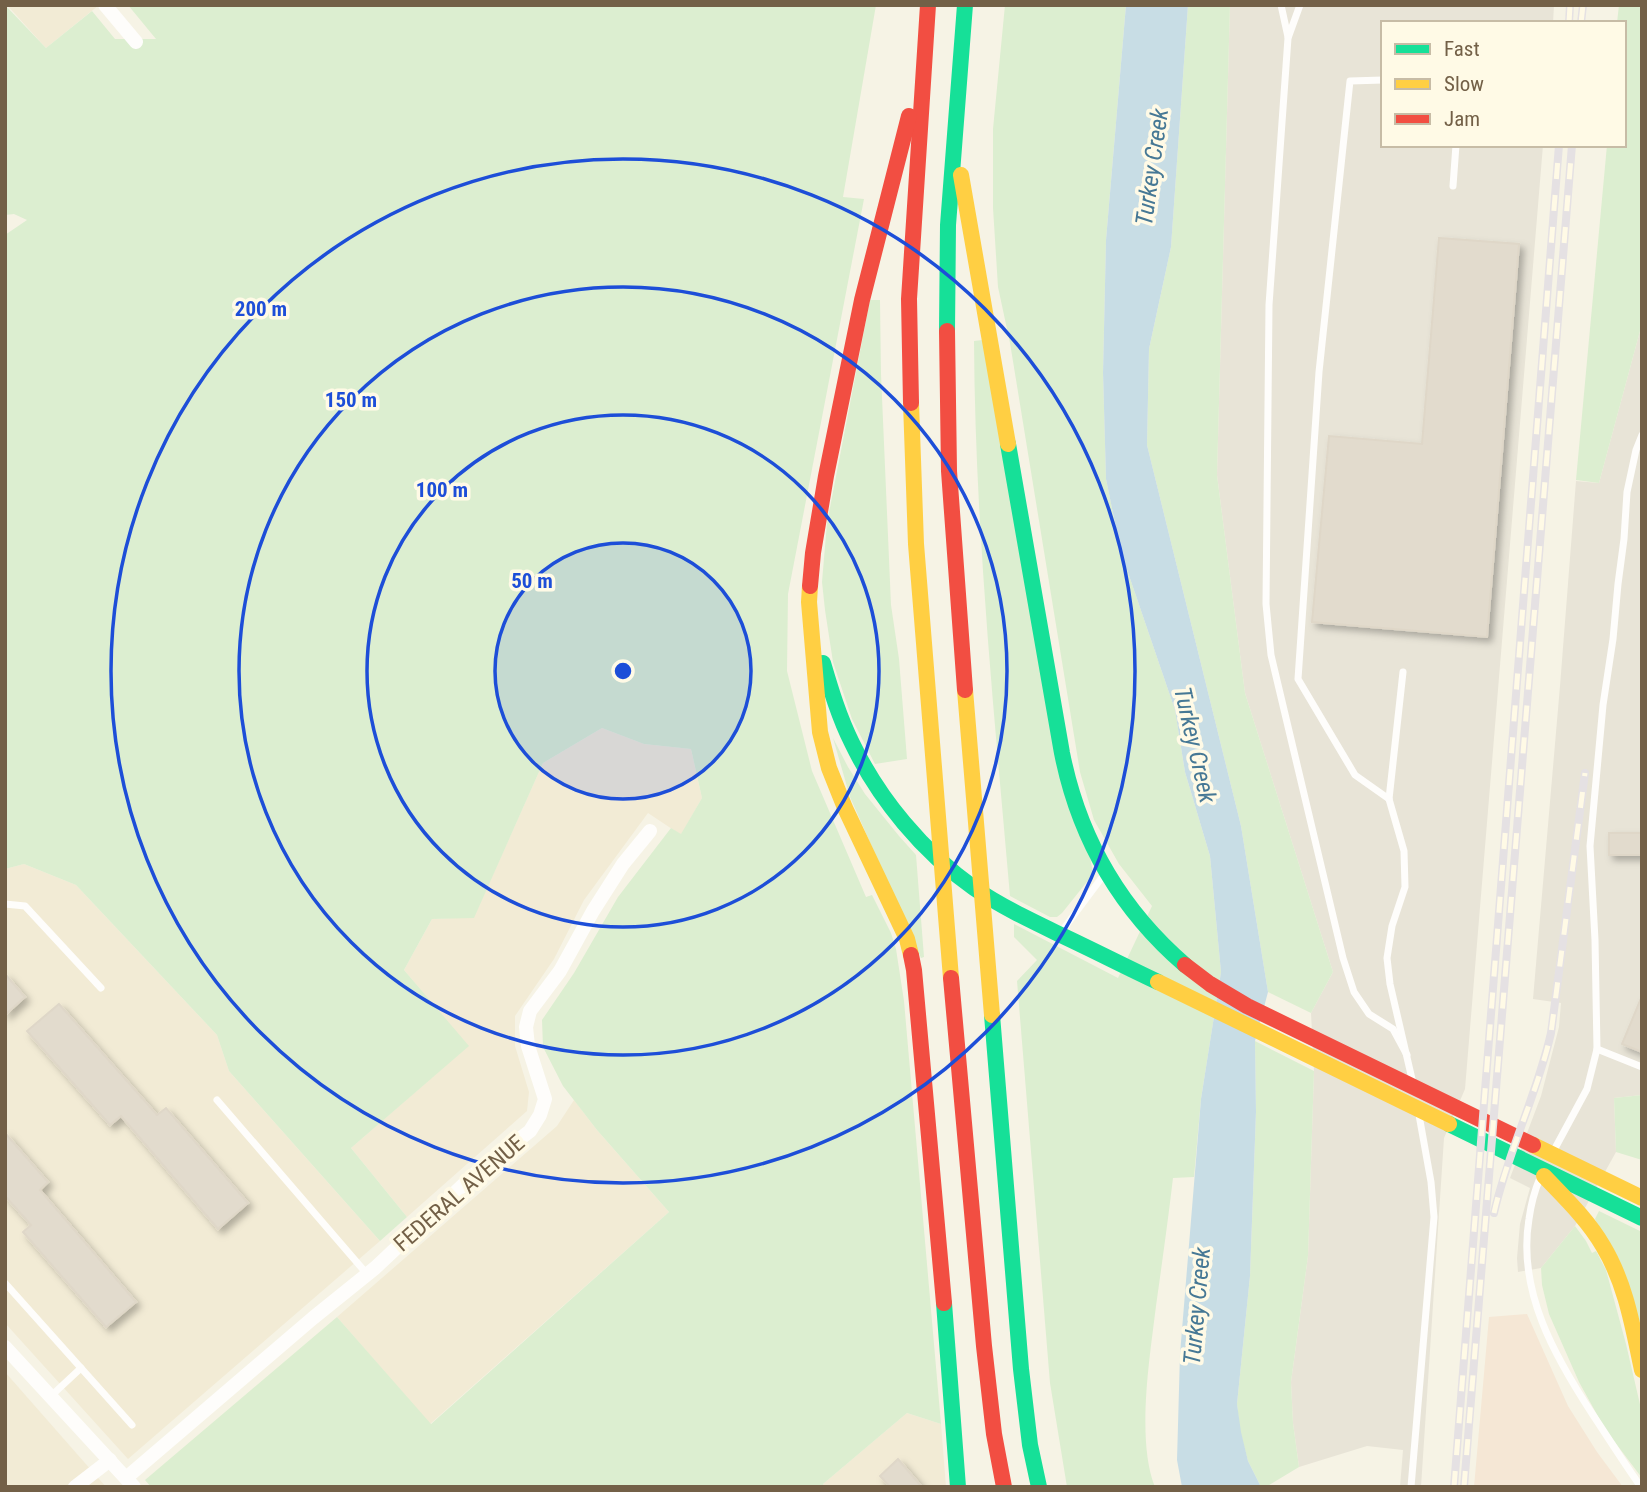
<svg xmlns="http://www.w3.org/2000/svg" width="1647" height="1492" font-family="'Roboto Condensed',sans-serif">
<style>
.residential{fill:#f2ebd5}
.commercial{fill:#f5e7d5}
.industrial{fill:#e8e4d7}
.green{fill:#dceed0}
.water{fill:#c8dde5}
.building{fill:#e2dbcd;stroke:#dfd7c8;stroke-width:2;filter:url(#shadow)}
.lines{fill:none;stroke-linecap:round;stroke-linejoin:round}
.lane{stroke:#fefdfb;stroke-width:7}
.street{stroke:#fefdfb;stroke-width:14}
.fast{stroke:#16e098;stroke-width:16}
.slow{stroke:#ffcf43;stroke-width:16}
.jam{stroke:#f24e42;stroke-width:16}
.rail-casing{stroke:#e5e1e3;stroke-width:8}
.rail{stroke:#fffae6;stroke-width:5;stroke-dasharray:16;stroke-linecap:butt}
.ring{fill:none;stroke:#1d4ed8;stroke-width:3.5}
.labels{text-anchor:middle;stroke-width:7;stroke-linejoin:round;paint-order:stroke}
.street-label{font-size:23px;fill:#736047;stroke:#fffae6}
.water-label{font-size:24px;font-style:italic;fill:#467895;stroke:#fffae6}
.centre{fill:#1d4ed8;stroke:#fffae6;stroke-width:3.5}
.ring-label{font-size:21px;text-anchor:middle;font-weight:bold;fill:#1d4ed8;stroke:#fffae6;stroke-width:7;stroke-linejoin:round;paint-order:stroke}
</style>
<defs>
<filter id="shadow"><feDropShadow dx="4.5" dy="4.5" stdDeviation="3.5" flood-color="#0004"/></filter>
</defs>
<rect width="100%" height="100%" fill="#f6f3e5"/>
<!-- residential -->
<g class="residential">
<path d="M7 5H99L46 48Z"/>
<path d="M602 728 644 744 691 749 702 798 681 835 648 813 584 900 554 959 515 1016V1046L529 1092 527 1111 407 1217 351 1148 468 1046 404 970 432 919 474 917 543 763Z"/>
<path d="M24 864 76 885 217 1035 229 1071 380 1241 128 1459 5 1323V869Z"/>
<path d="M574 1100 597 1130 669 1212 430 1424 337 1317 557 1126Z"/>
<path d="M5 1372 106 1487H5Z"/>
<path d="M907 1413 941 1424 946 1487H825L823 1484Z"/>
</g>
<!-- commercial -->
<path class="commercial" d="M1527 1314 1568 1406 1597 1452 1623 1487H1474L1489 1317Z"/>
<!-- industrial -->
<g class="industrial">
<path d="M1230 5H1554L1553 23H1383V145H1543L1465 1089 1444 1138 1421 1487H1400L1403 1450 1367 1446 1299 1467 1293 1423 1291 1382 1308 1256 1314 1071 1311 1013 1333 972 1245 693 1217 475Z"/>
<path d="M1642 316V1095L1614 1098 1616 1152 1575 1226 1541 1268 1518 1272 1517 1258 1520 1224 1530 1188 1510 1178 1541 1096 1559 1027 1561 1003 1533 999 1560 686 1576 481 1599 483 1640 331Z"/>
</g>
<!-- green -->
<g class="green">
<path d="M5 5 46 48 92 11 115 39H156L128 5H876L843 197 864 199 788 594 787 671 812 771 866 897 872 895 891 933 896 949 904 1001 941 1424 907 1413 823 1484 825 1487H151L145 1480 337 1317 431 1424 669 1212 597 1130 563 1086 543 1047 542 1020 574 973 618 897 671 828 681 834 702 798 691 749 644 744 602 728 543 763 474 918 432 919 404 970 469 1046 351 1148 407 1217 380 1241 229 1071 217 1035 76 885 24 864 5 869V235L27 220 14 214 5 215Z"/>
<path d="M1005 5H1126L1106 240 1103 373 1106 479 1121 552 1175 710 1185 772 1210 856 1221 972 1201 1099 1194 1177 1173 1178C1168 1221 1162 1263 1156 1306 1150 1356 1136 1440 1155 1487H1067L1050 1383 1017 981 1037 960 1014 937V924L1118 978 1152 906 1119 864 1094 820 1080 772 1010 343 998 287 993 208V129Z"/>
<path d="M1188 5H1230L1217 475 1245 693 1333 972 1311 1013 1268 992 1241 826 1147 445 1149 349 1171 247Z"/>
<path d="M1619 5H1642V316L1640 331 1599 483 1576 480 1607 145H1624V23H1617Z"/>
<path d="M870 300H880L881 374 891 605 899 659 907 759 875 764 852 719 833 662 825 610 822 582 827 523Z"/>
<path d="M983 340 1093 872 1090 878 1062 913 1057 917H1050L1010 896C994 712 975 527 974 341Z"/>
<path d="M833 738 848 767 865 794 899 836 916 855 924 957 921 958 850 797Z"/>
<path d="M1255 1041 1314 1071 1308 1256 1291 1382 1293 1423 1299 1467 1266 1487H1261L1248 1461 1240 1432 1237 1404 1250 1276 1256 1112Z"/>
<path d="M1642 1095V1160L1616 1152 1614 1098Z"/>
<path d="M1599 1211 1642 1232V1327L1595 1219Z"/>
<path d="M1575 1226 1586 1241 1592 1253 1596 1251 1606 1270 1626 1344 1642 1413V1478L1605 1429 1579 1382 1549 1314 1542 1285 1541 1268Z"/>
</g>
<!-- water -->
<path class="water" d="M1126 5H1188L1171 247 1149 349 1147 445 1241 826 1268 992 1255 1041 1256 1112 1250 1276 1237 1404 1241 1432 1248 1461 1261 1487H1182L1177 1460 1180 1354 1201 1099 1221 972 1210 856 1185 772 1175 710 1121 552 1106 479 1103 373 1106 240Z"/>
<!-- building -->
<g class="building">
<path d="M1439 238 1519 244 1487 637 1312 622 1329 436 1422 444Z"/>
<rect x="1609" y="833" width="33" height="22"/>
<path d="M5 974 25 997 5 1015Z"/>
<path d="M1642 996V1052L1622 1044Z"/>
<path d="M59 1004 157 1115 166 1108 248 1203 218 1229 121 1116 110 1125 27 1031Z"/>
<path d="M5 1133 48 1182 40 1190 136 1302 106 1327 23 1232 31 1225 5 1196Z"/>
<path d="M898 1459 922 1487H890L880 1476Z"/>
</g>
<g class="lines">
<!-- lane -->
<g class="lane">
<path d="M1281 5 1288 37"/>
<path d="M1300 5 1288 38 1269 305 1266 604 1271 655 1343 958 1354 992 1369 1014 1393 1029 1407 1055"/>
<path d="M1383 80 1350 81 1319 372 1298 679 1355 775 1389 799"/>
<path d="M1453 186 1456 145"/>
<path d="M1403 672 1389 799 1404 851 1405 887 1392 926 1387 958 1390 984 1412 1079"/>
<path d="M5 904 25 906 101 988"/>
<path d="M1062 931 1103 876"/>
<path d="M1597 1049 1642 1067"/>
<path d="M217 1100 367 1274"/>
<path d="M1553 1152 1587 1089 1597 1049 1595 940 1590 846 1603 705 1613 639 1618 584 1624 539 1627 492 1636 450 1642 435"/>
<path d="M1540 1178C1534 1192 1531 1204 1529 1219 1517 1291 1555 1357 1593 1415 1609 1439 1624 1463 1641 1487"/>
<path d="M5 1283 132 1425"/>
<path d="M51 1396 81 1368"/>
<path d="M1411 1487 1434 1217 1431 1182 1419 1115"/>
</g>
<!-- street -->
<g class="street">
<path d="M105 5 136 42"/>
<path d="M5 1347 134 1487"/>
<path d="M126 1478 313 1318 375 1268 479 1170 530 1131 540 1115 545 1099 528 1046 526 1027 530 1011 560 971 593 911 623 864 650 831"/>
<path d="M75 1487 110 1460"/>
</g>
<!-- fast -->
<g class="fast">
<path d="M947 331 948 225 965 5"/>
<path d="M1008 444 1062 753C1079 838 1119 908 1185 965"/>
<path d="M823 663C831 690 839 717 852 743 879 799 923 852 974 888 1002 907 1032 921 1063 936 1095 951 1126 967 1158 982"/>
<path d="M992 1015 1021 1369 1030 1445 1039 1487"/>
<path d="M1449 1124 1642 1218"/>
<path d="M944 1303 958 1487"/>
</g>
<!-- slow -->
<g class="slow">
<path d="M961 175 1008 444"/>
<path d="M911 403 916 544 951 978"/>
<path d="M810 586 809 602 820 732 829 768 845 808 907 939 911 955"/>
<path d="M965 690 992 1015"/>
<path d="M1158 982 1449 1124"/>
<path d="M1533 1145 1642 1198"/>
<path d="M1544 1176C1565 1198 1588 1220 1603 1246 1626 1284 1633 1328 1642 1370"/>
</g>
<!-- jam -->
<g class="jam">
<path d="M947 331 949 471 965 690"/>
<path d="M911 403 909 299 928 5"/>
<path d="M810 586 813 553 826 476 862 300 909 116"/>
<path d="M911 955 914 970 944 1303"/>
<path d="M1185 965 1210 984 1247 1006 1533 1145"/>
<path d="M951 978 984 1346 994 1434 1004 1487"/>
</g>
<defs>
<g id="rail">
<path d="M1569 23 1570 5"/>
<path d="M1581 23 1583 5"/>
<path d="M1494 1213C1508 1151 1537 1095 1551 1033L1585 773"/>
<path d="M1454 1487 1559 145"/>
<path d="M1464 1487 1572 145"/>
</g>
</defs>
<!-- rail casing -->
<use href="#rail" class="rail-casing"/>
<!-- rail -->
<use href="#rail" class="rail"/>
</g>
<!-- distance rings -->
<circle cx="623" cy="671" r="128" fill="#1d4ed8" fill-opacity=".12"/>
<g class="ring">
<circle cx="623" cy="671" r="128"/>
<circle cx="623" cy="671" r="256"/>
<circle cx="623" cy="671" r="384"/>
<circle cx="623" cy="671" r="512"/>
</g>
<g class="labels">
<!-- street labels -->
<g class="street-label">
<text transform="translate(459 1193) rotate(-41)" y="8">FEDERAL AVENUE</text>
</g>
<!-- water labels -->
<g class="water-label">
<text transform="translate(1152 167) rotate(-82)" y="8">Turkey Creek</text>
<text transform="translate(1195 745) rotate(77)" y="8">Turkey Creek</text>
<text transform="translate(1197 1306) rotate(-85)" y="8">Turkey Creek</text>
</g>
</g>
<circle cx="623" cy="671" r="10" class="centre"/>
<g class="ring-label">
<text x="261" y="316">200 m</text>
<text x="351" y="407">150 m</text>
<text x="442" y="497">100 m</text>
<text x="532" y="588">50 m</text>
</g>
<!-- border -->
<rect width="1647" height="1492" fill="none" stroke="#736047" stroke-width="14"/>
<!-- legend -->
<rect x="1381" y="21" width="245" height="126" fill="#fffae6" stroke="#c7bca6" stroke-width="2"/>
<rect x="1395" y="44" width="35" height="10" fill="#16e098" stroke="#c7bca6" stroke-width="2"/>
<text x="1444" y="56" font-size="21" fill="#736047">Fast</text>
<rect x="1395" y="79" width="35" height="10" fill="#ffcf43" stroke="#c7bca6" stroke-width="2"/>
<text x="1444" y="91" font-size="21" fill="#736047">Slow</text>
<rect x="1395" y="114" width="35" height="10" fill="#f24e42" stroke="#c7bca6" stroke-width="2"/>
<text x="1444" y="126" font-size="21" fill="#736047">Jam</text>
</svg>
